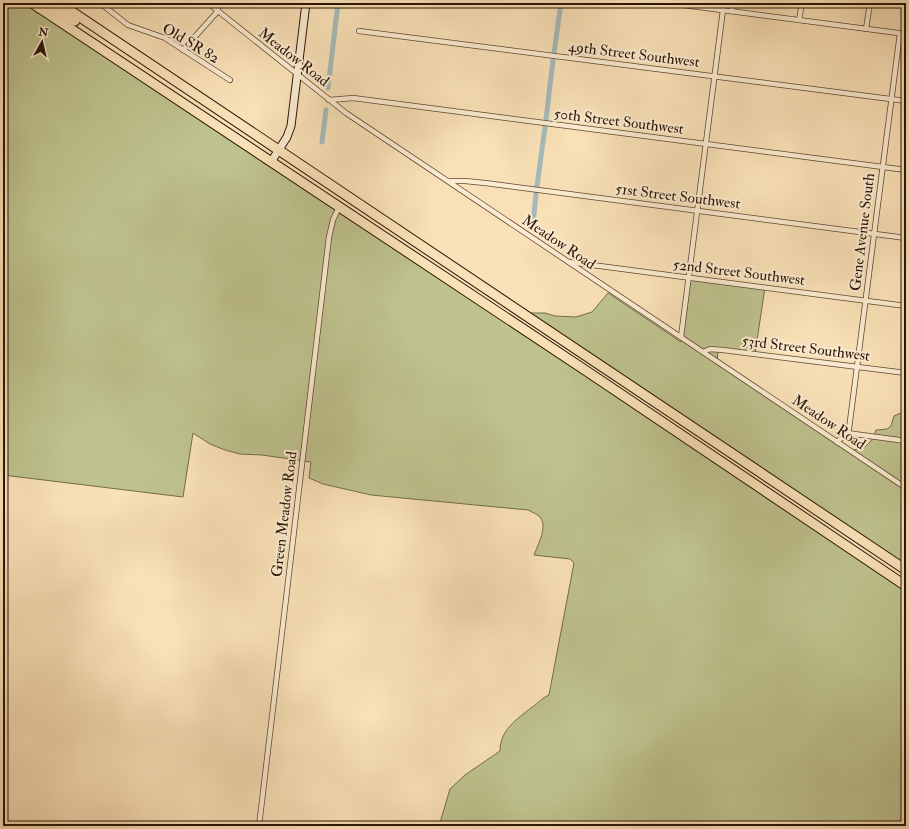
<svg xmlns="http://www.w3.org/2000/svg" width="909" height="829" font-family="'IM FELL Double Pica',serif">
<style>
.green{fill:#bec28d;stroke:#746b4a}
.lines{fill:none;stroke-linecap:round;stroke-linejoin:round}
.canal{stroke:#a4baba;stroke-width:5}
.street-casing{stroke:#5e4732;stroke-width:6}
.secondary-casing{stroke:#2b1406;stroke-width:9}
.highway-casing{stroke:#2b1406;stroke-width:11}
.street{stroke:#fbebd0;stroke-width:4.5}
.secondary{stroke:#fbebd0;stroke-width:7}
.highway{stroke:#f9e0b6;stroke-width:9}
.labels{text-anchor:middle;stroke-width:4;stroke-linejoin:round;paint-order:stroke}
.street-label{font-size:15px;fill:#2b1406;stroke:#fbebd0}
</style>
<rect width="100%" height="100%" fill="#f9e0b6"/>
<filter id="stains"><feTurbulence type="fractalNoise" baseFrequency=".005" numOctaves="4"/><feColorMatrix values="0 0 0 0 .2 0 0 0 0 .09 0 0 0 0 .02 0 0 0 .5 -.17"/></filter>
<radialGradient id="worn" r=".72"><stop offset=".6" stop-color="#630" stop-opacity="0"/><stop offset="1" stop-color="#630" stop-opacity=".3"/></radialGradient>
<!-- green -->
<g class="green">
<path d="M3 3H27L37 9 906 589V826H439L450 789 465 775 500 751C500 730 517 719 531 708 539 703 540 699 549 695L574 563 570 559 534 555C538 544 548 527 540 517 537 514 532 512 528 510L371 495 323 484 309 478 311 462 262 455 240 454 225 450 210 444 193 433 183 497 3 475Z"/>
<path d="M690 278 765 287 755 354 718 350 717 363 850 450C864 450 872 444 876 430L887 429 891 426 894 416 906 411V567L526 313H545L555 316 576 317 592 312 608 293 681 342Z"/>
</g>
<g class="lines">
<!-- canal -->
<g class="canal">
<path d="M554 53 561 3"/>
<path d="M328 88 338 3"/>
<path d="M546 119 553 60"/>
<path d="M322 142 326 110"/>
<path d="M537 186 545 127"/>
<path d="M533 224 536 194"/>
</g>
<defs>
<g id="street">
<path d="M100 3 128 25 165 38 230 80"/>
<path d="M208 3 346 113 906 488"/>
<path d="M668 3 906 34"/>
<path d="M732 11 733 3"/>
<path d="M799 20 802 3"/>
<path d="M866 29 870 3"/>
<path d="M359 31 906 101"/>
<path d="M183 50 218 11V3"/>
<path d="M329 100 353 98 906 170"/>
<path d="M448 181H465L485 183 906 238"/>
<path d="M569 262 906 306"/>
<path d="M681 337 723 10"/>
<path d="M703 352 710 349 723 350 906 373"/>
<path d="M847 433 849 429 900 33"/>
<path d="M837 442 847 433 906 441"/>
<path d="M259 826 329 237 333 220 339 207"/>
</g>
<path id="secondary" d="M271 162 287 137 291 126 306 3"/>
<g id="highway">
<path d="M32 3 588 372 906 586"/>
<path d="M59 3 906 570"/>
<path d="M39 8 47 5 75 21"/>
</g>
</defs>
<!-- street casing -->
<use href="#street" class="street-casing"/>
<!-- secondary casing -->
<use href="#secondary" class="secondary-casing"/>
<!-- highway casing -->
<use href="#highway" class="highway-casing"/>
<!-- street -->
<use href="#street" class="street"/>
<!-- secondary -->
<use href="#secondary" class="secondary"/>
<!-- highway -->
<use href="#highway" class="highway"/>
</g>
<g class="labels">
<!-- street labels -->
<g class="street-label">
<text transform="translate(191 43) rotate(31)" y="5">Old SR 82</text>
<text transform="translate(634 54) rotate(7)" y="5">49th Street Southwest</text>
<text transform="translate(294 57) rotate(38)" y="5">Meadow Road</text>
<text transform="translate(619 121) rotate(7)" y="5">50th Street Southwest</text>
<text transform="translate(678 196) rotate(7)" y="5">51st Street Southwest</text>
<text transform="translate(862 232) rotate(-83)" y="5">Gene Avenue South</text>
<text transform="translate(559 242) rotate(34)" y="5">Meadow Road</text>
<text transform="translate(739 272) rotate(7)" y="5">52nd Street Southwest</text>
<text transform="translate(806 348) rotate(7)" y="5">53rd Street Southwest</text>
<text transform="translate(829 422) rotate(34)" y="5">Meadow Road</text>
<text transform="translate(284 514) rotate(-83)" y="5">Green Meadow Road</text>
</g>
</g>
<!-- margin -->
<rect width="909" height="829" fill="none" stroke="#f9e0b6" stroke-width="16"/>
<rect x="4" y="4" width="901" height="821" fill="none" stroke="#2b1406" stroke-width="2"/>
<rect x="8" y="8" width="893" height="813" fill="none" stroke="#2b1406"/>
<!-- north arrow -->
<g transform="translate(42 42) rotate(8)" stroke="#fbebd0" stroke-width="3" paint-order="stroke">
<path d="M0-3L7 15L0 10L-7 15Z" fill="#2b1406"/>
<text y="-6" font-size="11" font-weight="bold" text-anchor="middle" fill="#2b1406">N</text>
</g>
<rect width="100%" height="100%" filter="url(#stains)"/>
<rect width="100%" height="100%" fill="url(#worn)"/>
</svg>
